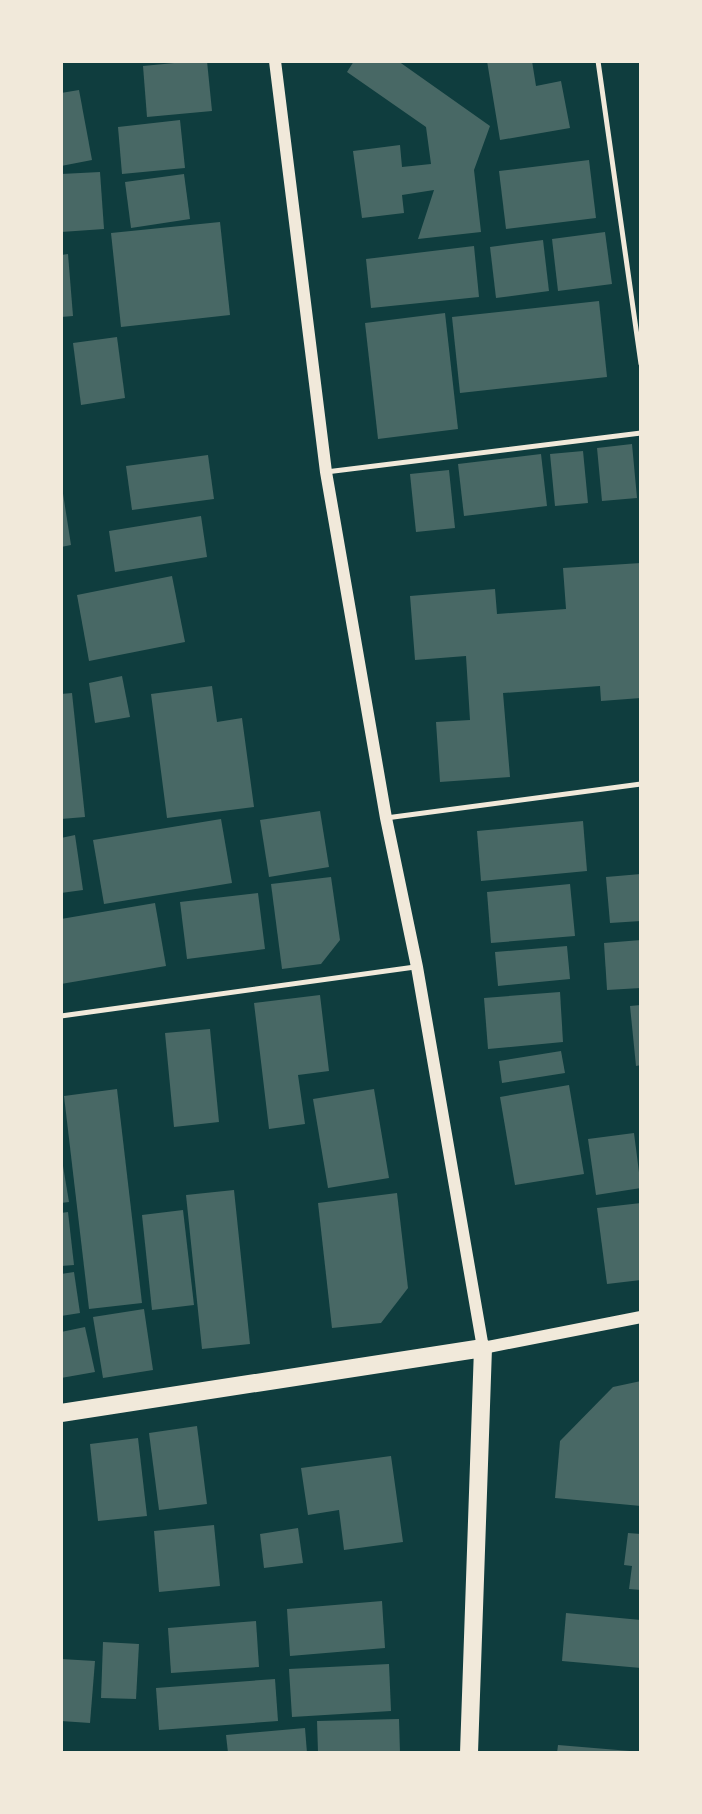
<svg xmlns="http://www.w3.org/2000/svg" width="702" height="1814" font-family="'Times New Roman',serif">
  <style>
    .building { fill: #486865 }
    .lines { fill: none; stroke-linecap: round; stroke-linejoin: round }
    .service { stroke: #f1e9da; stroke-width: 5 }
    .tertiary { stroke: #f1e9da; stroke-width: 12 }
    .primary { stroke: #f1e9da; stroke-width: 18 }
  </style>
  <rect width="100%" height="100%" fill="#0f3d3e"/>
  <!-- building -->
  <g class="building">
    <polygon points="195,61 207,61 212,111 147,117 143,66"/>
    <polygon points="354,61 398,61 490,126 474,170 481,232 418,239 434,190 402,195 404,213 362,218 353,151 400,145 402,167 431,164 426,127 347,72"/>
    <polygon points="487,61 532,61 536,86 561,81 570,128 500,140"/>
    <polygon points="79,90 92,160 61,166 61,93"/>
    <polygon points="180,120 185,168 122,174 118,127"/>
    <polygon points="589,160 596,218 506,229 499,171"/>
    <polygon points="100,172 104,229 61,232 61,174"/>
    <polygon points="184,174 190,219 131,228 125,182"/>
    <polygon points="220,222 230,315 121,327 111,233"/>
    <polygon points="605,232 612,284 558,291 552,239"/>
    <polygon points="543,240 549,291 496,298 490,247"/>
    <polygon points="474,246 479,297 371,308 366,259"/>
    <polygon points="68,254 73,316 61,317 61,255"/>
    <polygon points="599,301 607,377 460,393 452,317"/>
    <polygon points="445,313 458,429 378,439 365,323"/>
    <polygon points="117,337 125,398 81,405 73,343"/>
    <polygon points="632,444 637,498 602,501 597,448"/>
    <polygon points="583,451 588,503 555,506 550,454"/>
    <polygon points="541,454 547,506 464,516 458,464"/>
    <polygon points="208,455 214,499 132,510 126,466"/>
    <polygon points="449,470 455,528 416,532 410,474"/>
    <polygon points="61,481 71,545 61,547"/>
    <polygon points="201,516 207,557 115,572 109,531"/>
    <polygon points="641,563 641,698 601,701 600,686 503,693 510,777 440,782 436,722 470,720 466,656 415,660 410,596 495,589 497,614 566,609 563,568"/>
    <polygon points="172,576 185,642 89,661 77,595"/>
    <polygon points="122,676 130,717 95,723 89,683"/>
    <polygon points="212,686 217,722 242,718 254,807 167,818 151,694"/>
    <polygon points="72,693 85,817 61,819 61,694"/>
    <polygon points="320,811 329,867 269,877 260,820"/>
    <polygon points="221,819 232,883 104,904 93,840"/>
    <polygon points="583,821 587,871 481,881 477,831"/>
    <polygon points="75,835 83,890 61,893 61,838"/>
    <polygon points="641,874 641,921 610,923 606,877"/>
    <polygon points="331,877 340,940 321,964 282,969 271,884"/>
    <polygon points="570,884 575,936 491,943 487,892"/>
    <polygon points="258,893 265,949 187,959 180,902"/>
    <polygon points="155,903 166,966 61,984 61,919"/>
    <polygon points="641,940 641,988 607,990 604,943"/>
    <polygon points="567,946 570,979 498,986 495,952"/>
    <polygon points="560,992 563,1042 488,1049 484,998"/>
    <polygon points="320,995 329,1071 298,1075 305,1124 269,1129 254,1003"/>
    <polygon points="641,1005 641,1065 636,1066 630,1006"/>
    <polygon points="210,1029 219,1122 174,1127 165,1033"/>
    <polygon points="561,1051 565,1073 502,1083 499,1061"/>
    <polygon points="569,1085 584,1174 515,1185 500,1097"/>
    <polygon points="117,1089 142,1303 89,1309 64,1096"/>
    <polygon points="374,1089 389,1178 328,1188 313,1099"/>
    <polygon points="634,1133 641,1188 596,1195 588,1139"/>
    <polygon points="61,1154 69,1202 61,1203"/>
    <polygon points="234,1190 250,1344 202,1349 186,1195"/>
    <polygon points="397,1193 408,1288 381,1323 332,1328 318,1203"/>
    <polygon points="641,1203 641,1280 607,1284 597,1208"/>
    <polygon points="183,1210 194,1305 152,1310 142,1215"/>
    <polygon points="68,1212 74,1265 61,1266 61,1213"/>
    <polygon points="74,1272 80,1313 61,1316 61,1274"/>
    <polygon points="144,1309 153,1370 103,1378 93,1317"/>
    <polygon points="85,1327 95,1372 61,1378 61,1332"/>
    <polygon points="641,1381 641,1506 555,1498 560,1441 613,1387"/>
    <polygon points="197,1426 207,1504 159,1510 149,1433"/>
    <polygon points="138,1438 147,1516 98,1521 90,1444"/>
    <polygon points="391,1456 403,1542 344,1550 339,1510 308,1515 301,1468"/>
    <polygon points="214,1525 220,1586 159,1592 154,1531"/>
    <polygon points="298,1528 303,1563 264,1568 260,1534"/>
    <polygon points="628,1533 641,1534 641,1590 629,1589 632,1566 624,1565"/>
    <polygon points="382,1601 385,1648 290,1656 287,1609"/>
    <polygon points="566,1613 641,1620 641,1668 562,1661"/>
    <polygon points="256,1621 259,1667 171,1673 168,1628"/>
    <polygon points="103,1642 139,1644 136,1699 101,1698"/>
    <polygon points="61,1659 95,1661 90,1723 61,1721"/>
    <polygon points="389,1664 391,1711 292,1717 289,1669"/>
    <polygon points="275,1679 278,1721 159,1730 156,1688"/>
    <polygon points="399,1719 400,1753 318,1753 317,1721"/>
    <polygon points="305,1728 307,1753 228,1753 226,1735"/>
    <polygon points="558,1745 630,1751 630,1753 557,1753"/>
  </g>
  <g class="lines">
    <!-- service -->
    <g class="service">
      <polyline points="598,61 641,364"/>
      <polyline points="326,472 641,433"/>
      <polyline points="386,818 641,784"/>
      <polyline points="61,1016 415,967"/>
    </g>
    <!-- tertiary -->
    <polyline class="tertiary" points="275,61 326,472 386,818 417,967 483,1348 641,1317"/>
    <!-- primary -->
    <polyline class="primary" points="61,1413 483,1348 469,1753"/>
  </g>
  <!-- border -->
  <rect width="702" height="1814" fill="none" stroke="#f1e9da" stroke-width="126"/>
</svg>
